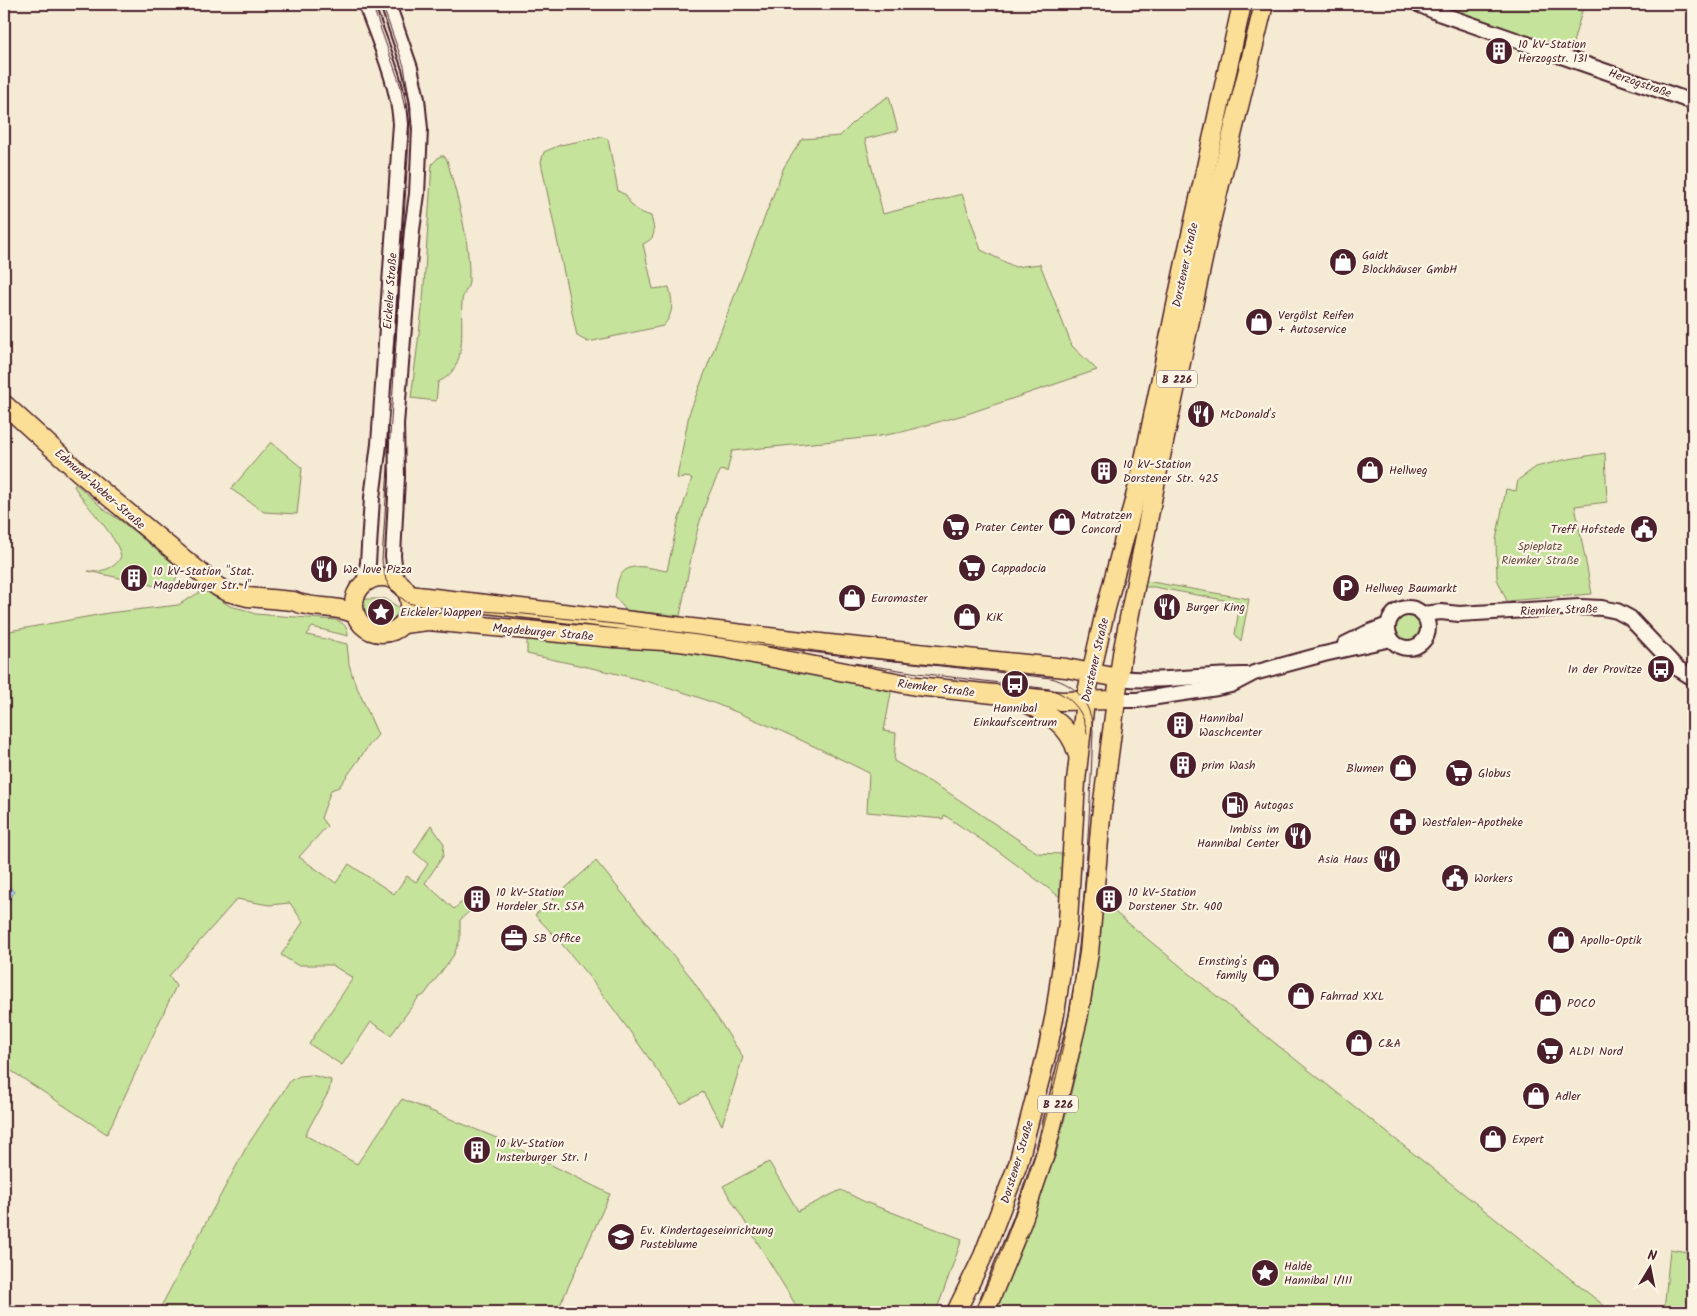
<svg xmlns="http://www.w3.org/2000/svg" width="1697" height="1316" font-family="Kalam,sans-serif">
  <style>
    .green { fill: #c5e39b; stroke: #888163 }
    .water { fill: #a1d1fd; stroke: #7e8aa9 }
    .lines { fill: none; stroke-linecap: round; stroke-linejoin: round }
    .minor-casing { stroke: #4a1f2b; stroke-width: 18 }
    .major-casing { stroke: #4a1f2b; stroke-width: 21 }
    .minor { stroke: #fcf5e5; stroke-width: 14 }
    .major { stroke: #fbdf96; stroke-width: 18 }
    .tram { stroke: #4a1f2b; stroke-width: 1 }
    .labels { text-anchor: middle; stroke-width: 4.5; stroke-linejoin: round; paint-order: stroke }
    .shield { fill: #fcf5e5; stroke: #7f5f63; stroke-width: 1 }
    .shield-label { font-size: 11px; font-weight: bold; fill: #4a1f2b }
    .poi-label { font-size: 12px; fill: #4a1f2b; stroke: #fcf5e5; text-anchor: start }
    .street-label { font-size: 12px; fill: #4a1f2b; stroke: #fcf5e5 }
    .park-label { font-size: 12px; fill: #695047; stroke: #fcf5e5 }
  </style>
  <rect width="100%" height="100%" fill="#f5ead4"/>
  <filter id="ink" filterUnits="userSpaceOnUse"><feTurbulence type="fractalNoise" baseFrequency=".02" numOctaves="2"/><feDisplacementMap in="SourceGraphic" scale="10" xChannelSelector="R" yChannelSelector="G"/><feConvolveMatrix kernelMatrix="1 2 1 2 8 2 1 2 1" color-interpolation-filters="sRGB"/></filter>
  <g filter="url(#ink)">
    <!-- green -->
    <g class="green">
      <polygon points="1441,4 1584,4 1570,53 1470,17"/>
      <path d="M889 96 898 131 865 139 883 214 962 194 981 250 1015 267 1040 264 1072 346 1097 370 967 414 902 432 874 437 732 451 727 472 721 470C696 513 690 567 680 616L626 610 615 597C617 591 616 585 619 578 628 559 652 569 667 571L677 525 692 478 684 477 683 479 677 478 689 414 784 167 802 139 840 136 863 113Z"/>
      <path d="M602 137 608 139 618 191 626 195C631 208 639 212 651 216 654 230 658 237 643 244L653 289 669 287C673 302 674 314 663 326L588 342 577 336 541 162 544 152 560 145Z"/>
      <path d="M440 156H444L447 160C458 200 470 239 469 281 469 288 462 294 462 302 460 329 469 369 438 382L436 401 411 398 423 301 432 164Z"/>
      <polygon points="271,442 302,468 297,514 264,512 231,489"/>
      <polygon points="1605,453 1607,502 1575,506 1592,594 1507,601 1497,579 1496,540 1506,489 1516,491 1518,480 1536,467 1563,460"/>
      <path d="M76 484 106 511 121 521 174 564 178 573C177 582 169 587 160 587L88 571C101 572 116 569 121 556 116 534 86 507 74 486Z"/>
      <polygon points="1146,581 1249,599 1241,641 1235,634 1240,603 1154,587 1145,587"/>
      <path d="M202 591 207 592 230 606 246 610 255 614 336 620C344 623 348 627 348 636L312 627 307 635 347 644 349 664 353 678 378 735 370 744 339 787 331 790 321 818 327 826 299 857 336 883 349 864 394 894 407 876 416 882 428 864 414 852 431 825 444 844 443 856 425 883 454 909 478 888 480 890 470 899 476 905 460 920V940L453 956 424 995 418 998 391 1035 371 1022 342 1065 309 1044 353 978 332 965H297L281 955 303 922 290 903 269 905 237 899 169 976 176 986 107 1134 4 1066V910L14 892 4 881V632L108 613 178 605Z"/>
      <path d="M360 599H386L404 611C390 634 360 627 360 599Z"/>
      <circle cx="1408" cy="628" r="13"/>
      <path d="M527 637 694 649 888 688 891 693 884 731 896 733 894 761 949 793 1038 853 1062 854 1060 897 998 851 944 815 943 819 867 812 869 773C811 744 753 717 692 695 639 677 582 666 527 654Z"/>
      <path d="M596 861 690 976 743 1057 722 1125 703 1092 681 1104C635 1039 591 972 535 915Z"/>
      <polygon points="1103,905 1111,909 1246,1020 1612,1312 995,1312 1033,1219 1056,1154 1076,1072 1093,990"/>
      <polygon points="311,1075 331,1080 329,1091 305,1135 357,1164 402,1099 499,1139 610,1194 557,1312 158,1312 247,1146 291,1080 300,1076"/>
      <polygon points="769,1162 798,1211 841,1190 865,1202 962,1239 936,1312 800,1312 723,1186"/>
      <polygon points="1670,1249 1693,1253 1693,1312 1664,1312"/>
    </g>
    <!-- water -->
    <polygon class="water" points="4,881 14,892 4,910"/>
    <g class="lines">
      <!-- minor casing -->
      <g class="minor-casing">
        <g id="minor">
          <polyline points="388,4 410,68 417,99 420,129 417,194 412,230 396,424 397,477 393,556 396,580"/>
          <polyline points="1418,4 1441,14 1693,102"/>
          <path d="M364 583 368 563 372 498 379 444 401 124C398 82 380 44 366 4"/>
          <circle cx="1408" cy="628" r="20"/>
          <polyline points="1422,614 1441,612 1459,614 1580,607 1602,608 1617,611 1630,618 1677,668 1693,678"/>
          <polyline points="1345,644 1367,633 1388,625"/>
          <path d="M1119 678C1162 683 1205 674 1248 675"/>
          <polyline points="1115,700 1137,700 1217,688 1231,685 1254,673 1324,654 1391,639"/>
        </g>
      </g>
      <!-- major casing -->
      <g class="major-casing">
        <g id="major">
          <path d="M4 404 80 473 218 587 228 592 248 597 293 601C312 610 335 604 355 614"/>
          <circle cx="382" cy="605" r="28"/>
          <polyline points="409,595 829,644 1066,668 1119,678"/>
          <polyline points="403,624 428,621 614,638 680,642 723,648 916,686 1061,701 1115,700"/>
          <path d="M1022 701C1047 713 1070 725 1077 753"/>
          <polyline points="956,1312 983,1256 1018,1164 1047,1052 1055,1014 1068,922 1076,781 1085,701 1104,616 1141,474 1185,262 1242,4"/>
          <polyline points="985,1312 1022,1222 1045,1154 1078,1019 1089,953 1101,817 1122,654 1157,475 1212,217 1264,4"/>
        </g>
      </g>
      <!-- minor -->
      <use href="#minor" class="minor"/>
      <!-- major -->
      <use href="#major" class="major"/>
      <!-- tram -->
      <g class="tram">
        <polyline points="372,4 400,84 405,109"/>
        <path d="M382 4 404 66 411 108 382 561 386 580 392 591 408 603 426 607 524 614 624 625 867 658 1051 678C1077 685 1091 703 1093 731 1090 802 1087 875 1079 946 1065 1072 1028 1197 975 1312"/>
        <path d="M854 663 918 673 1050 689C1071 696 1085 712 1087 734"/>
      </g>
    </g>
  </g>
  <!-- icons -->
  <defs>
    <g id="building-disc" transform="scale(1.4375)"><circle r="9.5" fill="#4a1f2b" stroke="#fcf5e5"/><path d="M-4-6H4V6H1V3H-1V6H-4ZM-2.5-4.3h1.7v1.8h-1.7ZM.8-4.3h1.7v1.8H.8ZM-2.5-1h1.7V.8h-1.7ZM.8-1h1.7V.8H.8Z" fill="#fff"/></g>
    <g id="shop-disc" transform="scale(1.4375)"><circle r="9.5" fill="#4a1f2b" stroke="#fcf5e5"/><path d="M-5-2.5h2.3a2.7 3.5 0 0 1 5.4 0H5L5.5 6h-11ZM-1.5-2.5h3a1.5 2.3 0 0 0-3 0Z" fill="#fff"/></g>
    <g id="restaurant-disc" transform="scale(1.4375)"><circle r="9.5" fill="#4a1f2b" stroke="#fcf5e5"/><path d="M-5-6h1v4h1v-4h1v4h1v-4h1v5L-1.5 .5V6h-2V.5L-5-1ZM5-6V6H3V1.5H1.5Q1.5-4 5-6Z" fill="#fff"/></g>
    <g id="supermarket-disc" transform="scale(1.4375)"><circle r="9.5" fill="#4a1f2b" stroke="#fcf5e5"/><path d="M-6-5.5h2.5l.6 2H6L4.5 2H-2.5L-4.4-4H-6ZM-1.5 3.2a1.3 1.3 0 1 0 .1 0ZM3 3.2a1.3 1.3 0 1 0 .1 0Z" fill="#fff"/></g>
    <g id="civic-disc" transform="scale(1.4375)"><circle r="9.5" fill="#4a1f2b" stroke="#fcf5e5"/><path d="M-.6-6.5H3V-4.5H.6V-3L4-1V1h2V6H-6V1h2V-1L-.6-3ZM-1.2 2.5V6h2.4V2.5Z" fill="#fff"/></g>
    <g id="parking-disc" transform="scale(1.4375)"><circle r="9.5" fill="#4a1f2b" stroke="#fcf5e5"/><path d="M-3.5-5.5H1a3.5 3.5 0 0 1 0 7H-1V5.5H-3.5ZM-1-3.4V-.6H.8a1.4 1.4 0 0 0 0-2.8Z" fill="#fff"/></g>
    <g id="sight-disc" transform="scale(1.4375)"><circle r="9.5" fill="#4a1f2b" stroke="#fcf5e5"/><path d="M0-6L1.8-2.2L6-1.7L2.9 1.2L3.7 5.4L0 3.3L-3.7 5.4L-2.9 1.2L-6-1.7L-1.8-2.2Z" fill="#fff"/></g>
    <g id="bus-disc" transform="scale(1.4375)"><circle r="9.5" fill="#4a1f2b" stroke="#fcf5e5"/><path d="M-5-6H5V4H4V6H2V4H-2V6H-4V4H-5ZM-3.5-4V0h7V-4ZM-3.5 1.2v1.5H-2V1.2ZM2 1.2v1.5H3.5V1.2Z" fill="#fff"/></g>
    <g id="fuel-disc" transform="scale(1.4375)"><circle r="9.5" fill="#4a1f2b" stroke="#fcf5e5"/><path d="M-5.5-6h7V0h2V4h1.3V-2.5L3-4.5l.8-.8L6-3V5H2.5V1h-1V6h-7ZM-4.2-4.7v3.2H.2V-4.7Z" fill="#fff"/></g>
    <g id="pharmacy-disc" transform="scale(1.4375)"><circle r="9.5" fill="#4a1f2b" stroke="#fcf5e5"/><path d="M-2-6h4v4h4v4h-4v4h-4v-4h-4v-4h4Z" fill="#fff"/></g>
    <g id="office-disc" transform="scale(1.4375)"><circle r="9.5" fill="#4a1f2b" stroke="#fcf5e5"/><path d="M-6-3h4V-5.5h4V-3h4V5H-6ZM-1-4.5V-3h2v-1.5ZM-6 0V1H6V0Z" fill="#fff"/></g>
    <g id="school-disc" transform="scale(1.4375)"><circle r="9.5" fill="#4a1f2b" stroke="#fcf5e5"/><path d="M0-5L7-2L0 1L-7-2ZM-4 1L0 2.5L4 1V4Q0 6-4 4Z" fill="#fff"/></g>
  </defs>
  <g fill-rule="evenodd">
    <use href="#building-disc" x="1499" y="51"/>
    <use href="#shop-disc" x="1343" y="262"/>
    <use href="#shop-disc" x="1259" y="322"/>
    <use href="#restaurant-disc" x="1201" y="414"/>
    <use href="#shop-disc" x="1370" y="470"/>
    <use href="#building-disc" x="1104" y="471"/>
    <use href="#shop-disc" x="1062" y="522"/>
    <use href="#supermarket-disc" x="956" y="527"/>
    <use href="#civic-disc" x="1644" y="529"/>
    <use href="#supermarket-disc" x="972" y="568"/>
    <use href="#restaurant-disc" x="324" y="569"/>
    <use href="#building-disc" x="134" y="578"/>
    <use href="#parking-disc" x="1346" y="588"/>
    <use href="#shop-disc" x="852" y="598"/>
    <use href="#restaurant-disc" x="1167" y="607"/>
    <use href="#sight-disc" x="381" y="612"/>
    <use href="#shop-disc" x="967" y="617"/>
    <use href="#bus-disc" x="1661" y="669"/>
    <use href="#bus-disc" x="1015" y="684"/>
    <use href="#building-disc" x="1180" y="725"/>
    <use href="#building-disc" x="1183" y="765"/>
    <use href="#shop-disc" x="1403" y="768"/>
    <use href="#supermarket-disc" x="1459" y="773"/>
    <use href="#fuel-disc" x="1235" y="805"/>
    <use href="#pharmacy-disc" x="1403" y="822"/>
    <use href="#restaurant-disc" x="1298" y="836"/>
    <use href="#restaurant-disc" x="1387" y="859"/>
    <use href="#civic-disc" x="1455" y="878"/>
    <use href="#building-disc" x="477" y="899"/>
    <use href="#building-disc" x="1109" y="899"/>
    <use href="#office-disc" x="514" y="938"/>
    <use href="#shop-disc" x="1561" y="940"/>
    <use href="#shop-disc" x="1266" y="968"/>
    <use href="#shop-disc" x="1301" y="996"/>
    <use href="#shop-disc" x="1548" y="1003"/>
    <use href="#shop-disc" x="1359" y="1043"/>
    <use href="#supermarket-disc" x="1550" y="1051"/>
    <use href="#shop-disc" x="1536" y="1096"/>
    <use href="#shop-disc" x="1493" y="1139"/>
    <use href="#building-disc" x="477" y="1150"/>
    <use href="#school-disc" x="621" y="1237"/>
    <use href="#sight-disc" x="1265" y="1273"/>
  </g>
  <g class="labels">
    <!-- shield labels -->
    <g class="shield">
      <rect x="1157" y="370.5" width="40" height="17" rx="4"/>
      <rect x="1038" y="1095.5" width="40" height="17" rx="4"/>
    </g>
    <g class="shield-label">
      <text x="1177" y="383">B 226</text>
      <text x="1058" y="1108">B 226</text>
    </g>
    <!-- poi labels -->
    <g class="poi-label">
      <text x="1518" y="48">10 kV-Station<tspan x="1518" dy="14">Herzogstr. 131</tspan></text>
      <text x="1362" y="259">Gaidt<tspan x="1362" dy="14">Blockhäuser GmbH</tspan></text>
      <text x="1278" y="319">Vergölst Reifen<tspan x="1278" dy="14">+ Autoservice</tspan></text>
      <text x="1220" y="418">McDonald's</text>
      <text x="1123" y="468">10 kV-Station<tspan x="1123" dy="14">Dorstener Str. 425</tspan></text>
      <text x="1389" y="474">Hellweg</text>
      <text x="1081" y="519">Matratzen<tspan x="1081" dy="14">Concord</tspan></text>
      <text x="975" y="531">Prater Center</text>
      <text x="1625" y="533" text-anchor="end">Treff Hofstede</text>
      <text x="991" y="572">Cappadocia</text>
      <text x="343" y="573">We love Pizza</text>
      <text x="153" y="575">10 kV-Station "Stat.<tspan x="153" dy="14">Magdeburger Str. 1"</tspan></text>
      <text x="1365" y="592">Hellweg Baumarkt</text>
      <text x="871" y="602">Euromaster</text>
      <text x="1186" y="611">Burger King</text>
      <text x="400" y="616">Eickeler Wappen</text>
      <text x="986" y="621">KiK</text>
      <text x="1642" y="673" text-anchor="end">In der Provitze</text>
      <text x="1015" y="712" text-anchor="middle">Hannibal<tspan x="1015" dy="14">Einkaufscentrum</tspan></text>
      <text x="1199" y="722">Hannibal<tspan x="1199" dy="14">Waschcenter</tspan></text>
      <text x="1202" y="769">prim Wash</text>
      <text x="1384" y="772" text-anchor="end">Blumen</text>
      <text x="1478" y="777">Globus</text>
      <text x="1254" y="809">Autogas</text>
      <text x="1422" y="826">Westfalen-Apotheke</text>
      <text x="1279" y="833" text-anchor="end">Imbiss im<tspan x="1279" dy="14">Hannibal Center</tspan></text>
      <text x="1368" y="863" text-anchor="end">Asia Haus</text>
      <text x="1474" y="882">Workers</text>
      <text x="496" y="896">10 kV-Station<tspan x="496" dy="14">Hordeler Str. 55A</tspan></text>
      <text x="1128" y="896">10 kV-Station<tspan x="1128" dy="14">Dorstener Str. 400</tspan></text>
      <text x="533" y="942">SB Office</text>
      <text x="1580" y="944">Apollo-Optik</text>
      <text x="1247" y="965" text-anchor="end">Ernsting's<tspan x="1247" dy="14">family</tspan></text>
      <text x="1320" y="1000">Fahrrad XXL</text>
      <text x="1567" y="1007">POCO</text>
      <text x="1378" y="1047">C&amp;A</text>
      <text x="1569" y="1055">ALDI Nord</text>
      <text x="1555" y="1100">Adler</text>
      <text x="1512" y="1143">Expert</text>
      <text x="496" y="1147">10 kV-Station<tspan x="496" dy="14">Insterburger Str. 1</tspan></text>
      <text x="640" y="1234">Ev. Kindertageseinrichtung<tspan x="640" dy="14">Pusteblume</tspan></text>
      <text x="1284" y="1270">Halde<tspan x="1284" dy="14">Hannibal I/III</tspan></text>
    </g>
    <!-- street labels -->
    <g class="street-label">
      <text transform="translate(1640 83) rotate(19)" y="4">Herzogstraße</text>
      <text transform="translate(1185 265) rotate(-78)" y="4">Dorstener Straße</text>
      <text transform="translate(390 291) rotate(-86)" y="4">Eickeler Straße</text>
      <text transform="translate(100 489) rotate(41)" y="4">Edmund-Weber-Straße</text>
      <text transform="translate(1559 610) rotate(-2)" y="4">Riemker Straße</text>
      <text transform="translate(543 632) rotate(5)" y="4">Magdeburger Straße</text>
      <text transform="translate(1095 660) rotate(-77)" y="4">Dorstener Straße</text>
      <text transform="translate(936 688) rotate(7)" y="4">Riemker Straße</text>
      <text transform="translate(1017 1162) rotate(-73)" y="4">Dorstener Straße</text>
    </g>
    <!-- park labels -->
    <g class="park-label">
      <text x="1540" y="550">Spieplatz<tspan x="1540" dy="14">Riemker Straße</tspan></text>
    </g>
  </g>
  <!-- margin -->
  <rect width="1697" height="1316" fill="none" stroke="#fcf5e5" stroke-width="20"/>
  <rect x="10" y="10" width="1677" height="1296" fill="none" stroke="#4a1f2b" stroke-width="2" filter="url(#ink)"/>
  <!-- north arrow -->
  <g transform="translate(1650 1268) rotate(10)" stroke="#fcf5e5" stroke-width="4" paint-order="stroke">
  <path d="M0-4L9 19L0 12L-9 19Z" fill="#4a1f2b"/>
  <text y="-8" font-size="14" font-weight="bold" text-anchor="middle" fill="#4a1f2b">N</text>
  </g>
</svg>
